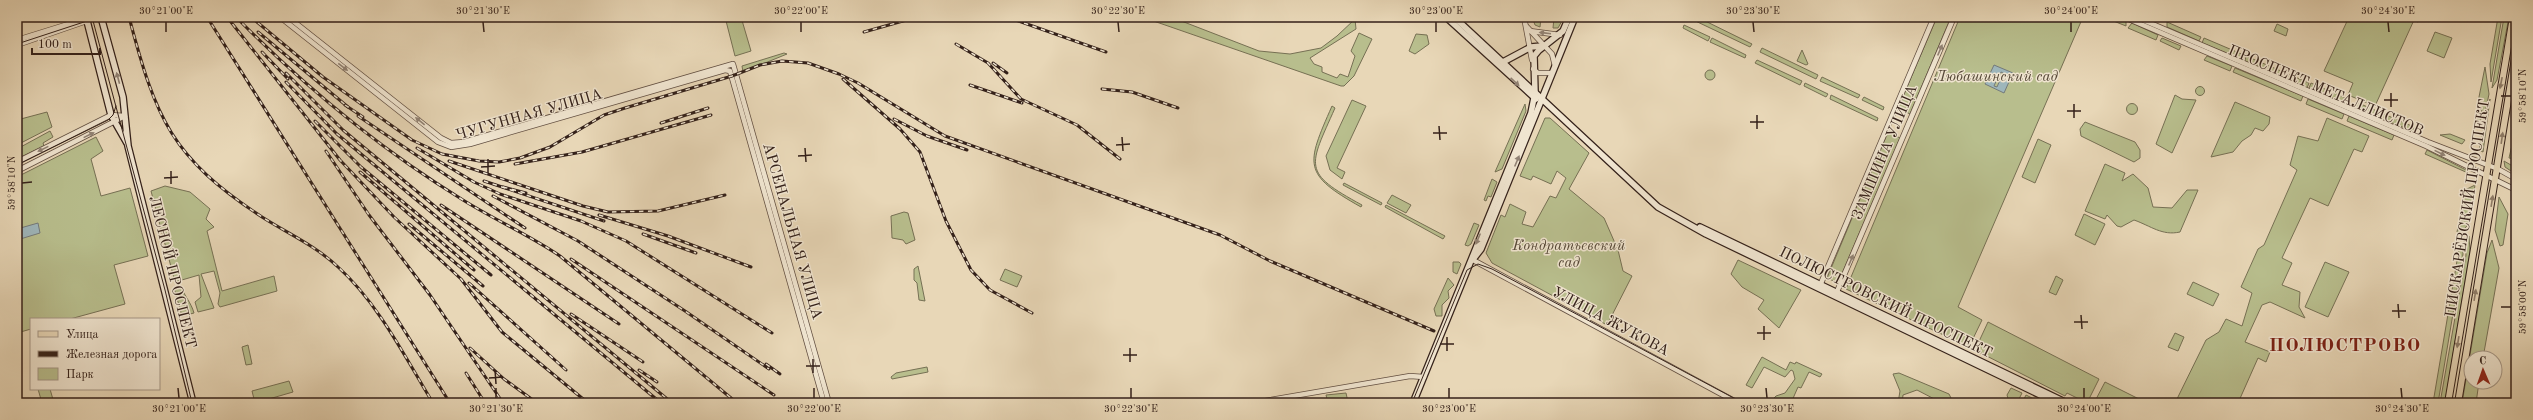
<svg xmlns="http://www.w3.org/2000/svg" width="2533" height="420" font-family="'Old Standard TT',serif">
  <style>
    .green { fill: #b8be8d; stroke: #767054 }
    .water { fill: #9eb6bb; stroke: #747a7b; fill-rule: evenodd }
    .lines { fill: none; stroke-linecap: round; stroke-linejoin: round }
    .tertiary-casing { stroke: #614e41; stroke-width: 6 }
    .secondary-casing { stroke: #34211a; stroke-width: 8 }
    .primary-casing { stroke: #34211a; stroke-width: 8 }
    .tertiary { stroke: #f0e5d0; stroke-width: 4.5 }
    .secondary { stroke: #f0e5d0; stroke-width: 5.5 }
    .primary { stroke: #e8d7b7; stroke-width: 6 }
    .tram { stroke: #34211a; stroke-width: 1 }
    .rail-casing { stroke: #34211a; stroke-width: 3 }
    .rail { stroke: #f0e5d0; stroke-width: 1.5; stroke-dasharray: 4.5; stroke-linecap: butt }
    .oneway { fill: #928375 }
    .oneway2 { fill: #8e7c68 }
    .ticks { fill: none; stroke: #34211a; stroke-width: 1.5 }
    .labels { text-anchor: middle; stroke-width: 3; stroke-linejoin: round; paint-order: stroke }
    .park-label { font-size: 15px; font-style: italic; fill: #554837; stroke: #f0e5d0 }
    .street-label { font-size: 15px; fill: #34211a; stroke: #f0e5d0 }
    .district-label { font-size: 19px; font-weight: bold; letter-spacing: 1px; fill: #7a1f14; stroke: #f0e5d0 }
    .neatline { fill: none; stroke: #34211a; stroke-width: 1.5 }
    .ticks-label { font-size: 10px; text-anchor: middle; fill: #34211a }
  </style>
  <rect width="100%" height="100%" fill="#e8d7b7"/>
  <filter id="stains"><feTurbulence type="fractalNoise" baseFrequency=".005" numOctaves="4"/><feColorMatrix values="0 0 0 0 .2 0 0 0 0 .09 0 0 0 0 .02 0 0 0 .5 -.17"/></filter>
  <radialGradient id="worn" r=".72"><stop offset=".6" stop-color="#630" stop-opacity="0"/><stop offset="1" stop-color="#630" stop-opacity=".3"/></radialGradient>
  <!-- green -->
  <g class="green">
    <polygon points="725,17 741,17 751,51 735,56"/>
    <polygon points="1142,17 1171,17 1259,51 1290,54 1321,48 1337,36 1355,19 1356,29 1310,58 1314,64 1322,67 1322,72 1337,78 1340,74 1348,77 1355,56 1351,51 1359,33 1372,39 1354,76 1344,86 1341,86"/>
    <polygon points="1532,17 1541,17 1540,27 1535,25"/>
    <polygon points="1687,17 1697,17 1752,44 1750,47"/>
    <polygon points="1937,17 1951,17 1910,114 1898,108"/>
    <polygon points="1960,17 2083,17 1958,307 1982,320 1969,347 1846,289"/>
    <polygon points="2112,17 2126,21 2126,26 2111,20"/>
    <polygon points="2349,17 2420,17 2418,22 2414,20 2375,106 2348,95 2353,83 2324,71"/>
    <polygon points="2498,17 2502,17 2491,82 2490,64"/>
    <polygon points="2504,17 2509,17 2497,80 2492,88"/>
    <polygon points="1554,18 1563,19 1558,28 1553,28"/>
    <polygon points="2167,22 2201,37 2199,41 2167,27"/>
    <polygon points="2132,23 2158,35 2156,40 2128,28"/>
    <polygon points="2277,24 2288,29 2286,36 2274,31"/>
    <polygon points="1684,25 1710,37 1708,41 1683,28"/>
    <polygon points="2435,32 2452,38 2444,58 2427,51"/>
    <polygon points="1416,34 1427,35 1429,44 1415,54 1409,51"/>
    <polygon points="1712,38 1746,55 1745,58 1710,42"/>
    <polygon points="2162,38 2181,46 2179,50 2160,41"/>
    <polygon points="2204,38 2244,55 2241,59 2202,43"/>
    <polygon points="1762,48 1818,75 1816,79 1760,52"/>
    <polygon points="1802,50 1808,64 1806,65 1797,61"/>
    <polygon points="784,53 787,54 743,72 742,66"/>
    <polygon points="2207,56 2232,66 2230,71 2204,60"/>
    <polygon points="2246,56 2309,83 2307,88 2245,61"/>
    <polygon points="1757,60 1802,81 1800,85 1755,63"/>
    <polygon points="2485,67 2489,94 2484,118 2478,102"/>
    <polygon points="2235,68 2303,96 2301,101 2233,72"/>
    <circle cx="1710" cy="75" r="5"/>
    <polygon points="1822,77 1860,95 1858,98 1820,81"/>
    <polygon points="1805,83 1828,94 1826,97 1804,86"/>
    <polygon points="2311,83 2350,100 2348,105 2309,88"/>
    <circle cx="2200" cy="91" r="4.5"/>
    <polygon points="1831,95 1878,118 1877,121 1830,99"/>
    <polygon points="2175,95 2182,99 2196,100 2172,153 2156,144"/>
    <polygon points="1864,97 1884,107 1883,110 1862,100"/>
    <polygon points="2308,99 2344,114 2342,119 2306,104"/>
    <polygon points="2490,99 2483,152 2479,150"/>
    <polygon points="1352,100 1366,106 1337,168 1345,172 1342,179 1330,170 1326,156"/>
    <polygon points="2235,102 2270,117 2269,124 2263,131 2255,128 2251,135 2242,141 2233,152 2211,157"/>
    <polygon points="2356,102 2414,127 2413,131 2353,108"/>
    <circle cx="2132" cy="109" r="5.5"/>
    <polygon points="1525,104 1526,111 1502,169 1495,172"/>
    <path d="M1332 106 1335 108C1309 167 1301 172 1362 205L1361 207C1302 174 1306 165 1332 106Z"/>
    <polygon points="2477,109 2481,120 2479,128 2474,126"/>
    <polygon points="47,112 52,127 17,145 17,120"/>
    <polygon points="2349,116 2394,135 2392,140 2347,121"/>
    <polygon points="1545,118 1550,118 1589,153 1569,189 1604,218 1618,250 1623,271 1632,276 1607,325 1492,263 1486,253 1501,215 1505,217 1510,204 1526,212 1522,224 1533,227 1550,196 1556,198 1566,178 1557,171 1551,184 1533,176 1531,180 1520,176"/>
    <polygon points="2327,118 2369,136 2362,152 2354,149 2328,206 2310,198 2282,258 2292,263 2282,285 2300,292 2299,307 2305,318 2270,302 2262,305 2245,342 2270,352 2266,362 2258,358 2238,403 2175,403 2206,340 2219,332 2226,319 2242,326 2252,293 2241,287 2258,249 2264,245 2297,170 2290,165 2298,136 2318,141"/>
    <polygon points="2085,122 2135,142 2140,150 2140,158 2134,162 2081,136 2080,129"/>
    <polygon points="50,131 53,137 43,143 44,146 17,159 17,149"/>
    <polygon points="1888,132 1900,138 1838,283 1827,278"/>
    <polygon points="2450,134 2465,140 2462,144 2440,135"/>
    <polygon points="96,137 103,151 91,159 101,196 130,188 148,256 114,265 125,304 70,319 31,319 31,329 17,333 17,177"/>
    <polygon points="2038,139 2051,145 2035,183 2022,177"/>
    <polygon points="2512,145 2516,146 2516,159 2509,158"/>
    <polygon points="2427,150 2468,171 2468,173 2425,154"/>
    <polygon points="2504,161 2516,168 2514,173 2505,167"/>
    <path d="M2105 164 2125 173 2122 181 2133 174 2148 188 2153 207 2172 208 2187 190H2198L2180 232C2162 236 2151 226 2134 220L2121 227 2117 226 2107 215 2105 219 2085 211Z"/>
    <polygon points="1492,179 1497,182 1491,197 1488,196 1486,201 1484,200"/>
    <polygon points="1344,183 1382,203 1381,205 1343,185"/>
    <polygon points="2475,185 2469,223 2460,235 2457,232 2465,190"/>
    <polygon points="165,186 190,192 210,209 206,219 214,227 207,231 222,291 274,276 277,291 220,307 218,304 220,293 214,271 201,274 214,308 198,312 195,302 201,297 199,275 175,282 151,191"/>
    <polygon points="1392,195 1411,205 1406,213 1387,203"/>
    <polygon points="2499,197 2508,214 2503,245 2500,246 2495,230"/>
    <polygon points="1386,205 1445,236 1443,239 1385,207"/>
    <polygon points="904,212 908,213 915,240 906,244 903,240 892,238 891,216"/>
    <polygon points="2084,214 2105,224 2095,245 2075,235"/>
    <polygon points="1474,223 1479,225 1471,244 1468,246 1465,245"/>
    <polygon points="2469,236 2470,251 2445,403 2440,403 2466,255 2464,241"/>
    <polygon points="2492,240 2499,268 2483,358 2471,358 2471,382 2479,382 2476,403 2462,403 2487,253"/>
    <polygon points="2463,243 2463,254 2438,403 2433,403 2459,249"/>
    <polygon points="1738,260 1801,290 1779,328 1758,309 1764,300 1742,287 1731,274"/>
    <polygon points="1453,262 1459,262 1461,264 1457,274 1453,272"/>
    <polygon points="2325,262 2349,272 2328,317 2305,307"/>
    <polygon points="918,266 925,301 919,300 917,283 914,280 914,269"/>
    <polygon points="1005,269 1022,276 1017,287 1000,280"/>
    <polygon points="2056,276 2063,280 2056,295 2049,292"/>
    <polygon points="1448,278 1454,285 1448,291 1449,298 1442,305 1442,316 1436,316 1434,309"/>
    <polygon points="2193,282 2219,294 2213,306 2187,294"/>
    <path d="M181 286C184 296 191 302 194 313L182 316 174 288Z"/>
    <polygon points="1988,322 2099,379 2087,403 2067,393 2065,396 1975,350"/>
    <polygon points="2175,333 2184,337 2178,351 2168,347"/>
    <polygon points="248,345 252,364 246,365 242,347"/>
    <polygon points="1762,357 1786,370 1790,362 1795,364 1796,362 1822,374 1820,377 1809,372 1801,388 1798,387 1791,403 1769,403 1776,396 1785,393 1795,379 1793,371 1791,370 1785,377 1764,367 1752,388 1746,385"/>
    <polygon points="927,367 928,372 892,379 891,377 896,373"/>
    <polygon points="1899,373 1949,394 1951,398 1950,403 1942,403 1917,390 1903,395 1902,403 1898,403 1900,391 1893,374"/>
    <polygon points="289,381 293,392 255,403 252,391"/>
    <polygon points="2105,382 2147,403 2094,403"/>
    <polygon points="2011,388 2022,393 2017,403 2009,402 2007,395"/>
    <polygon points="38,389 50,389 54,403 42,403"/>
    <polygon points="1346,393 1348,402 1328,403 1326,395"/>
    <polygon points="2026,395 2042,403 2022,403"/>
  </g>
  <!-- water -->
  <g class="water">
    <path d="M1994 65 2013 73 2004 93 1985 84ZM2001 72 2003 73 2001 78 2004 79 2003 82 2000 80 1997 87 1994 86 1997 79 1993 78 1995 75 1999 77Z"/>
    <polygon points="38,223 40,233 17,240 17,229"/>
  </g>
  <g class="lines">
    <!-- tertiary casing -->
    <g class="tertiary-casing">
      <g id="tertiary">
        <polyline points="280,17 438,142 451,147 470,144 725,70 730,71 824,403"/>
        <polyline points="288,17 441,138 451,143 464,142 733,64 829,403"/>
        <polyline points="1524,17 1532,60"/>
        <polyline points="2124,17 2426,146 2516,190"/>
        <polyline points="2136,17 2428,142 2498,169 2516,179"/>
        <polyline points="1527,27 1552,54 1555,66"/>
        <polyline points="1530,31 1560,35"/>
        <polyline points="17,40 91,17"/>
        <polyline points="17,45 98,17"/>
        <polyline points="1533,69 1538,73 1552,73"/>
        <polyline points="17,162 111,115 125,116"/>
        <polyline points="17,171 125,116"/>
        <polyline points="1473,260 1738,403"/>
        <polyline points="1819,288 1934,17"/>
        <polyline points="1836,294 1954,17"/>
        <polyline points="1253,403 1410,376 1424,377"/>
      </g>
    </g>
    <!-- secondary casing -->
    <g class="secondary-casing">
      <g id="secondary">
        <polyline points="86,17 111,115 127,143"/>
        <polyline points="101,17 123,97 128,146 193,403"/>
        <polyline points="1446,17 1536,99"/>
        <polyline points="1454,17 1658,207 1706,234 2057,403"/>
        <polyline points="1503,62 1531,47 1542,46"/>
        <polyline points="1700,227 2067,403"/>
        <polyline points="1474,258 1481,249 1575,17"/>
        <polyline points="1413,403 1531,113 1535,93 1534,56 1539,50 1563,31 1569,17"/>
      </g>
    </g>
    <!-- primary casing -->
    <g class="primary-casing">
      <g id="primary">
        <polyline points="2448,403 2513,17"/>
        <polyline points="2458,403 2516,52"/>
      </g>
    </g>
    <!-- tertiary -->
    <use href="#tertiary" class="tertiary"/>
    <!-- secondary -->
    <use href="#secondary" class="secondary"/>
    <!-- primary -->
    <use href="#primary" class="primary"/>
    <!-- tram -->
    <g class="tram">
      <polyline points="92,17 165,290 192,403"/>
      <polyline points="17,44 90,20 93,17"/>
      <polyline points="17,165 108,120 113,115 116,106"/>
      <polyline points="1412,403 1467,270 1478,264 1492,269 1743,403"/>
    </g>
    <!-- rail casing -->
    <g class="rail-casing">
      <g id="rail">
        <path d="M129 17C156 119 171 157 262 217 287 233 316 246 338 267 378 303 405 357 433 403"/>
        <polyline points="207,17 450,403"/>
        <polyline points="227,17 340,160 394,217 461,279 502,332 588,403"/>
        <path d="M236 17C304 86 380 149 463 200 495 220 529 235 560 256L737 403"/>
        <polyline points="251,17 323,77 412,140 442,154 479,161 499,162 520,158 550,147 604,115 625,108 732,76 760,65 782,61 808,63 839,74 858,83 945,136 1220,235 1270,261 1434,331"/>
        <polyline points="1007,17 1106,52"/>
        <polyline points="258,32 348,107"/>
        <polyline points="864,32 917,17"/>
        <polyline points="956,44 988,63 1021,99 1077,125 1120,159"/>
        <polyline points="262,52 288,79"/>
        <polyline points="993,63 1007,73"/>
        <polyline points="286,73 343,130 672,403"/>
        <polyline points="843,79 900,129 920,152 946,221 971,270 990,290 1032,313"/>
        <polyline points="286,82 337,134 661,403"/>
        <polyline points="970,85 1022,103"/>
        <polyline points="1102,89 1132,92 1178,108"/>
        <polyline points="345,105 363,117"/>
        <polyline points="358,116 525,228"/>
        <polyline points="894,119 927,136 967,150"/>
        <polyline points="315,121 361,167 491,275"/>
        <polyline points="661,123 708,108"/>
        <polyline points="417,148 474,182 500,194 581,221 626,241 772,333"/>
        <polyline points="326,151 369,215 430,295 503,403"/>
        <polyline points="449,161 583,206 608,212 658,211 725,195"/>
        <polyline points="515,164 582,152 711,115"/>
        <polyline points="360,172 474,270"/>
        <polyline points="484,181 604,221"/>
        <polyline points="503,187 526,193"/>
        <polyline points="493,196 578,241 685,311 769,369"/>
        <polyline points="441,205 619,324"/>
        <polyline points="599,215 668,236 751,267"/>
        <polyline points="409,224 483,286"/>
        <polyline points="643,234 696,253"/>
        <polyline points="571,259 774,395"/>
        <polyline points="469,283 566,370"/>
        <polyline points="571,314 643,362"/>
        <polyline points="470,348 504,379 537,403"/>
        <polyline points="766,364 780,374"/>
        <polyline points="639,370 657,382"/>
        <polyline points="466,373 485,403"/>
      </g>
    </g>
    <!-- rail -->
    <use href="#rail" class="rail"/>
  </g>
  <!-- one-way arrows -->
  <defs><path id="oneway-solid" d="M-6-.8H1V-3.2L6.5 0L1 3.2V.8H-6Z"/></defs>
  <g class="oneway">
    <use href="#oneway-solid" transform="translate(1545 33) rotate(-173)"/>
    <use href="#oneway-solid" transform="translate(1940 50) rotate(-67)"/>
    <use href="#oneway-solid" transform="translate(343 67) rotate(38)"/>
    <use href="#oneway-solid" transform="translate(118 78) rotate(-105)"/>
    <use href="#oneway-solid" transform="translate(1515 82) rotate(43)"/>
    <use href="#oneway-solid" transform="translate(420 121) rotate(-141)"/>
    <use href="#oneway-solid" transform="translate(89 135) rotate(-26)"/>
    <use href="#oneway-solid" transform="translate(43 149) rotate(154)"/>
    <use href="#oneway-solid" transform="translate(2440 153) rotate(26)"/>
    <use href="#oneway-solid" transform="translate(1517 161) rotate(-67)"/>
    <use href="#oneway-solid" transform="translate(1478 239) rotate(113)"/>
    <use href="#oneway-solid" transform="translate(1851 260) rotate(-67)"/>
  </g>
  <g class="oneway2">
    <use href="#oneway-solid" transform="translate(2501 83) rotate(101)"/>
    <use href="#oneway-solid" transform="translate(2502 138) rotate(-82)"/>
    <use href="#oneway-solid" transform="translate(2492 201) rotate(-81)"/>
    <use href="#oneway-solid" transform="translate(2475 295) rotate(-81)"/>
    <use href="#oneway-solid" transform="translate(2458 342) rotate(99)"/>
  </g>
  <!-- ticks -->
  <path class="ticks" d="M166 22V32M483 22 484 32M801 22V32M1118 22 1119 32M1436 22V32M1753 22 1754 32M2071 22V32M2388 22 2389 32M2391 93V107M2501 96H2511M2384 100H2398M2074 104V118M2067 111H2081M1757 115V129M1750 122H1764M1439 126 1440 140M1433 133H1447M1122 137 1123 151M1116 145 1130 144M805 148 806 162M798 156 812 155M488 159V173M481 167 495 166M171 171V184M164 178 178 177M22 183 32 182M2398 304 2399 318M2501 307H2511M2392 311H2406M2081 315 2082 329M2074 322H2088M1764 326V340M1757 333H1771M1447 337V351M1440 344H1454M1130 348V362M1123 355H1137M813 359V373M806 366H820M495 370 496 384M489 378 503 377M178 388 179 398M496 388V398M814 388V398M1131 388V398M1449 388V398M1766 388 1767 398M2084 388V398M2401 388 2402 398"/>
  <g class="labels">
    <!-- park labels -->
    <g class="park-label">
      <text x="1996" y="81">Любашинский сад</text>
      <text x="1569" y="250">Кондратьевский<tspan x="1569" dy="17">сад</tspan></text>
    </g>
    <!-- street labels -->
    <g class="street-label">
      <text transform="translate(2326 90) rotate(23)" y="5">ПРОСПЕКТ МЕТАЛЛИСТОВ</text>
      <text transform="translate(529 114) rotate(-16)" y="5">ЧУГУННАЯ УЛИЦА</text>
      <text transform="translate(1884 152) rotate(-67)" y="5">ЗАМШИНА УЛИЦА</text>
      <text transform="translate(2467 208) rotate(-81)" y="5">ПИСКАРЁВСКИЙ ПРОСПЕКТ</text>
      <text transform="translate(793 231) rotate(74)" y="5">АРСЕНАЛЬНАЯ УЛИЦА</text>
      <text transform="translate(173 272) rotate(76)" y="5">ЛЕСНОЙ ПРОСПЕКТ</text>
      <text transform="translate(1886 302) rotate(26)" y="5">ПОЛЮСТРОВСКИЙ ПРОСПЕКТ</text>
      <text transform="translate(1611 321) rotate(28)" y="5">УЛИЦА ЖУКОВА</text>
    </g>
    <!-- district labels -->
    <g class="district-label">
      <text x="2345" y="351">ПОЛЮСТРОВО</text>
    </g>
  </g>
  <!-- margin -->
  <rect width="2533" height="420" fill="none" stroke="#e8d7b7" stroke-width="44"/>
  <!-- legend -->
  <rect x="30" y="318" width="130" height="72" fill="#f0e5d0" stroke="#a59787"/>
  <rect x="38" y="331" width="20" height="6" fill="#e8d7b7" stroke="#a59787"/>
  <text x="66" y="338" font-size="12" fill="#34211a">Улица</text>
  <rect x="38" y="351" width="20" height="6" fill="#34211a" stroke="#a59787"/>
  <text x="66" y="358" font-size="12" fill="#34211a">Железная дорога</text>
  <rect x="38" y="368" width="20" height="12" fill="#b8be8d" stroke="#a59787"/>
  <text x="66" y="378" font-size="12" fill="#34211a">Парк</text>
  <!-- north arrow -->
  <g transform="translate(2483 370) rotate(358)"><circle r="19" fill="#f0e5d0" stroke="#a59787"/>
  <path d="M0-3L7 15L0 10L-7 15Z" fill="#8f2418"/>
  <text y="-6" font-size="11" font-weight="bold" text-anchor="middle" fill="#34211a">С</text>
  </g>
  <!-- scale -->
  <path d="M32 48v6h68v-6" fill="none" stroke="#34211a" stroke-width="2"/>
  <text x="38" y="48" font-size="12" fill="#34211a" stroke="#f0e5d0" stroke-width="3" paint-order="stroke">100 m</text>
  <rect x="22" y="22" width="2489" height="376" class="neatline"/>
  <g class="ticks-label">
    <text x="166" y="14">30°21'00"E</text>
    <text x="483" y="14">30°21'30"E</text>
    <text x="801" y="14">30°22'00"E</text>
    <text x="1118" y="14">30°22'30"E</text>
    <text x="1436" y="14">30°23'00"E</text>
    <text x="1753" y="14">30°23'30"E</text>
    <text x="2071" y="14">30°24'00"E</text>
    <text x="2388" y="14">30°24'30"E</text>
    <text transform="translate(2522 96) rotate(-90)" y="4">59°58'10"N</text>
    <text transform="translate(11 183) rotate(-90)" y="4">59°58'10"N</text>
    <text transform="translate(2522 307) rotate(-90)" y="4">59°58'00"N</text>
    <text x="179" y="412">30°21'00"E</text>
    <text x="496" y="412">30°21'30"E</text>
    <text x="814" y="412">30°22'00"E</text>
    <text x="1131" y="412">30°22'30"E</text>
    <text x="1449" y="412">30°23'00"E</text>
    <text x="1767" y="412">30°23'30"E</text>
    <text x="2084" y="412">30°24'00"E</text>
    <text x="2402" y="412">30°24'30"E</text>
  </g>
  <rect width="100%" height="100%" filter="url(#stains)"/>
  <rect width="100%" height="100%" fill="url(#worn)"/>
</svg>
